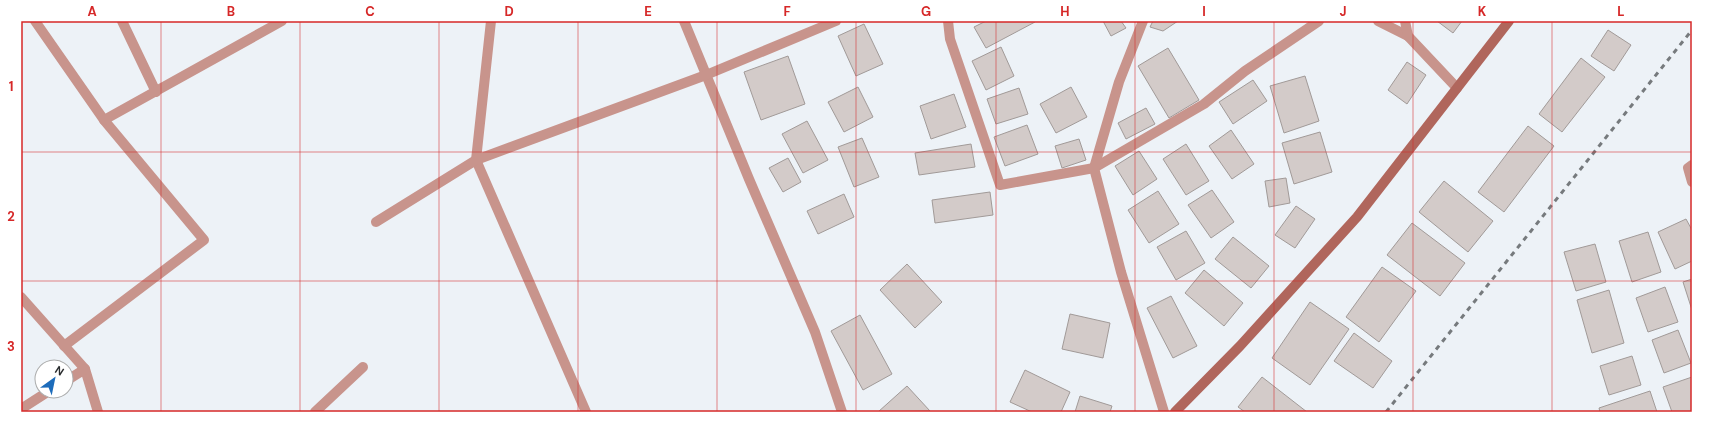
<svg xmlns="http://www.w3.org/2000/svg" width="1713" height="433" font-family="'DM Sans',sans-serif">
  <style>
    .building { fill: #d3cbc9; stroke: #a19a98 }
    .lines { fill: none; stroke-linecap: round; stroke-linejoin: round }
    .street { stroke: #c8948c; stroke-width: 10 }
    .secondary { stroke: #b0665c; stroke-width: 10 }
    .rail { stroke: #767a7d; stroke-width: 3; stroke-dasharray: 5 5; stroke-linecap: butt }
    .grid { fill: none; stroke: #d62828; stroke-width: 1; stroke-opacity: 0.55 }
    .neatline { fill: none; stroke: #d62828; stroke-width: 1.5 }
    .grid-label { font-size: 13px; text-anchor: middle; font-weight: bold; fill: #d62828 }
  </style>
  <rect width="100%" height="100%" fill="#edf2f7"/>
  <!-- building -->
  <g class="building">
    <polygon points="986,21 1034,21 1035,22 986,48 974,27"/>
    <polygon points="1103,21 1121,21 1126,28 1111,36"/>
    <polygon points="1153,21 1178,21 1163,31 1150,27"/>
    <polygon points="1437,21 1462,21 1453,33"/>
    <polygon points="864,24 883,64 856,76 838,36"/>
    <polygon points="1608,30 1631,45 1614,71 1591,56"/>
    <polygon points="1001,47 1014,76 986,90 972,61"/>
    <polygon points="1168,48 1199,100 1169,118 1138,66"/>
    <polygon points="788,56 805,104 761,120 744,72"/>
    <polygon points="1581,58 1605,77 1562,132 1539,114"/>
    <polygon points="1407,62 1426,75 1407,104 1388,90"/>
    <polygon points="1305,76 1319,121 1284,133 1270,86"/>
    <polygon points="1253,80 1267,101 1233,124 1219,102"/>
    <polygon points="858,87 873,117 844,132 828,102"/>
    <polygon points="1071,87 1087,117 1056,133 1040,104"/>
    <polygon points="1019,88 1028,114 996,124 987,99"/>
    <polygon points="954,94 966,127 931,139 920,106"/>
    <polygon points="1146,108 1155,124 1126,139 1118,123"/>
    <polygon points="807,121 828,160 803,173 782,134"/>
    <polygon points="1027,125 1038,154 1005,166 994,137"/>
    <polygon points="1528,126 1554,146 1504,212 1478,192"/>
    <polygon points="1231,130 1254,164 1232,179 1209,146"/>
    <polygon points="1320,132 1332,172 1294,184 1282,143"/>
    <polygon points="862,138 879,177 854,187 838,147"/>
    <polygon points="1079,139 1086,160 1062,168 1055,146"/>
    <polygon points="971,144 975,167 919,175 915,153"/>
    <polygon points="1186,144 1209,181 1186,195 1163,159"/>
    <polygon points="1139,151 1157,179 1133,195 1115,166"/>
    <polygon points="788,158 801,182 783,192 769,168"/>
    <polygon points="1286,178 1290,203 1269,207 1265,181"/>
    <polygon points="1444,181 1493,221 1468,252 1419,212"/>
    <polygon points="1212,190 1234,222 1211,238 1188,205"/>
    <polygon points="1158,191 1179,224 1149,243 1128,210"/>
    <polygon points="990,192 993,215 935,223 932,200"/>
    <polygon points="844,194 854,217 818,234 807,211"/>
    <polygon points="1296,206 1315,219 1295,248 1275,235"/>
    <polygon points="1686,219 1692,230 1692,261 1675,269 1658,232"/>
    <polygon points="1412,223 1465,263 1440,296 1387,255"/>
    <polygon points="1186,231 1205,263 1176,280 1157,247"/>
    <polygon points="1648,232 1661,272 1632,282 1619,241"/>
    <polygon points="1233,237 1269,266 1251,288 1215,259"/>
    <polygon points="1595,244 1606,282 1576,291 1564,252"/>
    <polygon points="907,264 942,302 915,328 880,290"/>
    <polygon points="1382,267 1416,291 1379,342 1346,317"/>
    <polygon points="1204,270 1243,303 1224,326 1185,293"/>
    <polygon points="1692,279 1692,310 1683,282"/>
    <polygon points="1665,287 1678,322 1648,332 1636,298"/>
    <polygon points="1609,290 1624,343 1592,353 1577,300"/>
    <polygon points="1171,296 1197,346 1173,358 1147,308"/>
    <polygon points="1310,302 1349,329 1310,385 1272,358"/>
    <polygon points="1070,314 1110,323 1103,358 1062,349"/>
    <polygon points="860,315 892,374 863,390 831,331"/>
    <polygon points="1678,330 1691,363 1664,373 1652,340"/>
    <polygon points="1354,333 1392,361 1373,388 1334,361"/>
    <polygon points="1632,356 1641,385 1609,395 1600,366"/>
    <polygon points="1025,370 1070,392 1061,412 1032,412 1010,402"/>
    <polygon points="1262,377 1307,412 1245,412 1238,407"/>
    <polygon points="1692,377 1692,412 1672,412 1663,387"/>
    <polygon points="907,386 930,411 878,412"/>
    <polygon points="1650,391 1657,412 1600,412 1599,408"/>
    <polygon points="1080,396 1112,406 1110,412 1075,412"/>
  </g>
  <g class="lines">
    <!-- street -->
    <g class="street">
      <polyline points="35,21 104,120 204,240 64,346"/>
      <polyline points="122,21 156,92"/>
      <polyline points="491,21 476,160 586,412"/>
      <polyline points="684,21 749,179 815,332 842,412"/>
      <polyline points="948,21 950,39 1000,185 1094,168 1204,104 1245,71 1319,21"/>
      <polyline points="1143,21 1119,82 1094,168 1121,272 1164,412"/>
      <polyline points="1378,21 1408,36"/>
      <polyline points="1405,21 1408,36 1457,88"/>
      <polyline points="104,120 282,21"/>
      <polyline points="1692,165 1688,168 1692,182"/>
      <polyline points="376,222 476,160 706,75 836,21"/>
      <polyline points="21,297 85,369 98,412"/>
      <polyline points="66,381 85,369"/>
      <polyline points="21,409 49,391"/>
      <polyline points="315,412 363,367"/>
    </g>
    <!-- secondary -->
    <polyline class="secondary" points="1175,412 1240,346 1357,217 1509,21"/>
    <!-- rail -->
    <polyline class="rail" points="1386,412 1692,30"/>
  </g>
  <!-- grid -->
  <path class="grid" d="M161 21V412M300 21V412M439 21V412M578 21V412M717 21V412M856 21V412M996 21V412M1135 21V412M1274 21V412M1413 21V412M1552 21V412M21 152H1692M21 281H1692"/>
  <!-- border -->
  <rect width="1713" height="433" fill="none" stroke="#ffffff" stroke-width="44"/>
  <!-- north arrow -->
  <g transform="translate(54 379) rotate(33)"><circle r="19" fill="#ffffff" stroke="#aaabab"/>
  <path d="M0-3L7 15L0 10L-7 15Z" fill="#1d6cbb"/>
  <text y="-6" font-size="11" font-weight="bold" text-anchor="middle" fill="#2a2c2e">N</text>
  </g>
  <rect x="22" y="22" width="1669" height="389" class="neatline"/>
  <g class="grid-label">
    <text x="92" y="16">A</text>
    <text x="231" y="16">B</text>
    <text x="370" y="16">C</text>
    <text x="509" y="16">D</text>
    <text x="648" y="16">E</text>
    <text x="787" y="16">F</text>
    <text x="926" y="16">G</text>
    <text x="1065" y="16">H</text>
    <text x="1204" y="16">I</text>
    <text x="1343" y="16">J</text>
    <text x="1482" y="16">K</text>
    <text x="1621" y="16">L</text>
    <text x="11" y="91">1</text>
    <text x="11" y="221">2</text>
    <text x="11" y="351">3</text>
  </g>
</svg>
